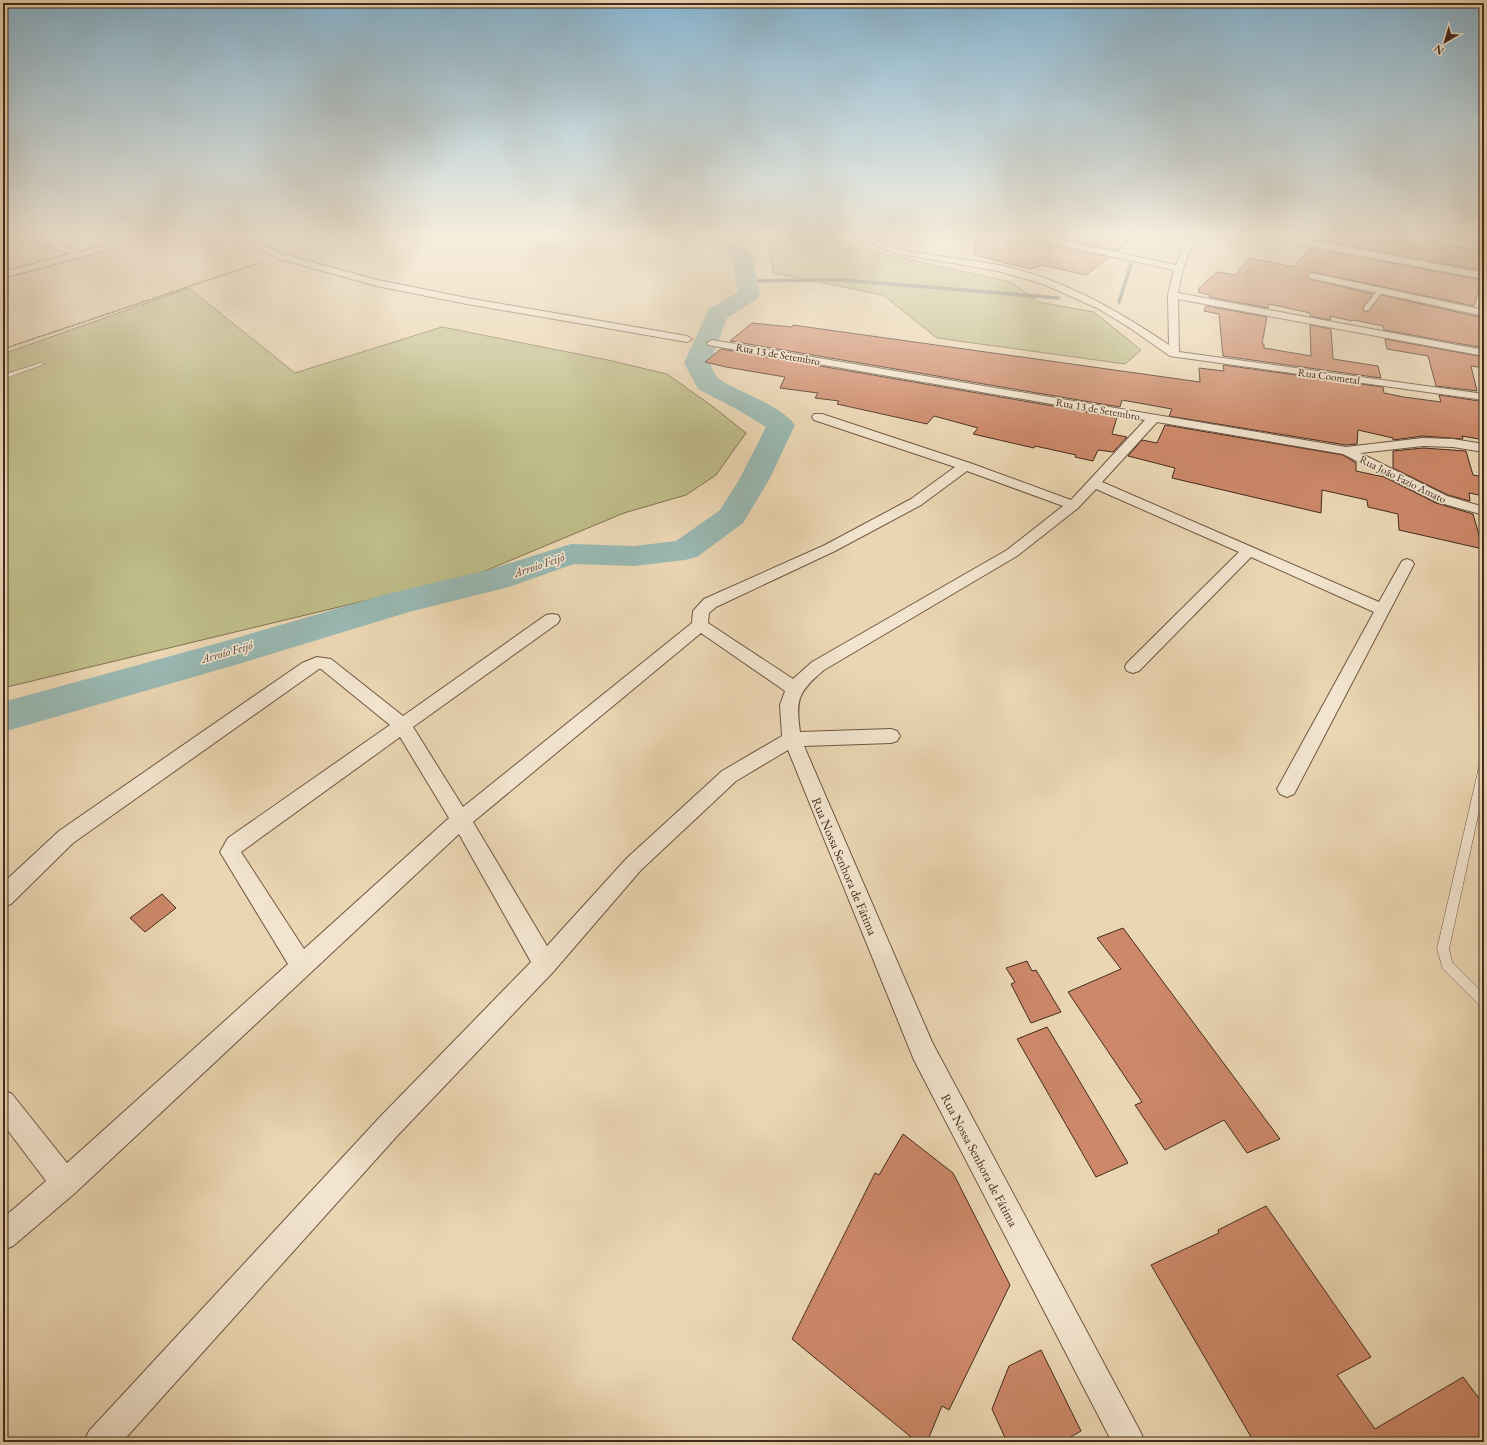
<svg xmlns="http://www.w3.org/2000/svg" width="1487" height="1445" font-family="'EB Garamond',serif">
  <style>
    .green { fill: #bebc88; stroke: #817453 }
    .lines { fill: none; stroke-linecap: round; stroke-linejoin: round }
    .stream { stroke: #778077; stroke-width: 3.5 }
    .river { fill: #99b8b2; fill-rule: evenodd }
    .building { fill: #cc8869; stroke: #442b1e }
    .service-casing { stroke: #6e5643; stroke-width: 1 }
    .minor-casing { stroke: #6e5643; stroke-width: 2 }
    .tertiary-casing { stroke: #6e5643; stroke-width: 2 }
    .path { stroke: #442b1e; stroke-width: 1.5; stroke-dasharray: 1.5 1; stroke-linecap: butt }
    .service { fill: #f2e4ce; fill-rule: evenodd }
    .minor { fill: #f2e4ce; fill-rule: evenodd }
    .tertiary { fill: #f2e4ce; fill-rule: evenodd }
    .labels { text-anchor: middle; stroke-width: 3.5; stroke-linejoin: round; paint-order: stroke }
    .far-street-label { font-size: 11px; fill: #442b1e; stroke: #f2e4ce }
    .far-water-label { font-size: 12px; font-style: italic; fill: #55473c; stroke: #f2e4ce }
    .street-label { font-size: 13px; fill: #442b1e; stroke: #f2e4ce }
  </style>
  <rect width="100%" height="100%" fill="#ebd6b3"/>
  <filter id="stains"><feTurbulence type="fractalNoise" baseFrequency=".005" numOctaves="4"/><feColorMatrix values="0 0 0 0 .2 0 0 0 0 .09 0 0 0 0 .02 0 0 0 .5 -.17"/></filter>
  <radialGradient id="worn" r=".72"><stop offset=".6" stop-color="#630" stop-opacity="0"/><stop offset="1" stop-color="#630" stop-opacity=".3"/></radialGradient>
  <!-- green -->
  <g class="green">
    <polygon points="733,234 831,234 856,248 1011,282 1038,302 1094,312 1141,350 1125,364 937,338 883,295 774,273 767,247"/>
    <polygon points="189,288 295,373 442,327 608,360 667,374 712,406 746,433 716,475 686,495 624,513 480,573 3,688 3,354"/>
  </g>
  <g class="lines">
    <!-- stream -->
    <g class="stream">
      <polyline points="747,281 842,280 1059,298"/>
      <polyline points="1119,302 1131,264"/>
    </g>
    <!-- river -->
    <path class="river" d="M678 234H721L749 252 752 256 760 294 757 299 727 318 710 363C712 368 715 376 719 379 739 393 780 404 795 425L769 480 743 523 697 557 685 560 634 566 574 564 509 587 409 612 242 663 3 732V702L222 642 387 594 488 570 571 544 634 546 676 541 720 510 739 480 766 427 738 410 698 389 684 363 709 309 738 292 732 259 707 242 681 238Z"/>
  </g>
  <!-- building -->
  <g class="building">
    <polygon points="976,234 1014,234 1019,237 1109,257 1086,275 1041,265 1038,267 1030,269 974,255"/>
    <polygon points="1039,234 1099,235 1130,241 1117,251"/>
    <polygon points="1321,234 1402,234 1407,237 1484,252 1484,271 1317,240"/>
    <polygon points="1430,234 1484,234 1484,243"/>
    <polygon points="1310,248 1482,280 1474,306 1312,272 1306,276 1309,279 1373,294 1363,307 1364,312 1369,311 1381,295 1484,318 1484,348 1384,330 1383,326 1354,320 1352,321 1330,316 1331,320 1310,316 1310,313 1269,304 1268,308 1209,297 1210,295 1198,292 1200,290 1198,289 1217,272 1235,275 1249,258 1294,267"/>
    <polygon points="1206,306 1267,317 1262,344 1264,344 1264,348 1311,356 1310,325 1331,329 1333,359 1378,366 1381,378 1223,356 1219,314 1204,311"/>
    <polygon points="752,323 792,327 793,325 1200,382 1199,368 1224,371 1223,365 1383,387 1384,393 1404,397 1441,402 1439,395 1479,401 1484,410 1484,440 1462,436 1463,439 1423,436 1393,440 1393,438 1358,430 1357,444 1346,445 1169,416 1172,409 1122,400 1120,407 730,341"/>
    <polygon points="1385,339 1484,357 1484,368 1471,366 1477,391 1436,386 1428,356 1387,349"/>
    <polygon points="721,349 1117,417 1112,434 1127,437 1113,452 1098,450 1093,461 1075,457 1076,455 1035,446 1034,448 973,434 978,428 934,416 927,424 837,404 839,401 815,398 818,393 780,388 785,377 726,367 705,362"/>
    <polygon points="1165,425 1343,455 1356,463 1356,471 1384,477 1436,503 1473,514 1483,549 1399,530 1398,514 1368,507 1367,500 1322,490 1321,513 1172,478 1175,468 1128,456 1142,440 1157,443"/>
    <polygon points="1423,448 1466,451 1473,475 1484,477 1484,496 1469,493 1470,501 1448,495 1393,468 1393,451"/>
    <polygon points="162,894 176,908 145,932 130,918"/>
    <polygon points="1123,928 1280,1139 1247,1153 1224,1120 1165,1150 1135,1105 1142,1102 1068,992 1121,969 1097,938"/>
    <polygon points="1027,961 1032,971 1036,970 1061,1012 1031,1023 1011,984 1015,982 1006,968"/>
    <polygon points="1047,1027 1070,1065 1128,1163 1096,1177 1017,1039"/>
    <polygon points="903,1134 953,1173 1010,1285 949,1410 942,1406 927,1442 917,1442 792,1339 875,1173 879,1175"/>
    <polygon points="1266,1206 1371,1357 1337,1375 1375,1429 1463,1377 1484,1405 1484,1442 1254,1442 1151,1265 1219,1233 1218,1230"/>
    <polygon points="1041,1350 1081,1431 1062,1442 1007,1442 992,1409 1009,1366"/>
  </g>
  <g class="lines">
    <!-- service casing -->
    <g class="service-casing">
      <g id="service">
        <polygon points="1378,290 1382,291 1368,310 1364,310 1364,308"/>
        <polygon points="40,363 45,364 3,379 3,375"/>
        <polygon points="1484,763 1484,788 1449,949 1452,962 1484,994 1484,1008 1480,1006 1443,969 1437,949 1479,767 1481,764"/>
      </g>
    </g>
    <!-- minor casing -->
    <g class="minor-casing">
      <g id="minor">
        <polygon points="19,234 31,234 79,252 146,234 160,234 159,236 3,278 3,272 70,254"/>
        <polygon points="233,234 243,234 282,254 378,280 467,298 687,336 692,339 687,342 467,304 377,286 276,258"/>
        <path d="M848 234C868 234 882 244 900 249 932 257 967 259 999 265 1061 278 1117 310 1169 345L1168 295 1174 270 1019 236 1015 234H1031L1176 265 1189 234H1197L1183 268 1178 293 1484 350V356L1178 299 1179 352 1484 394V400L1170 356 1127 326 1097 308 1043 284 998 271 895 253Z"/>
        <polygon points="1308,234 1316,234 1309,244 1303,244 1302,242"/>
        <polygon points="1403,234 1421,234 1484,245 1484,251 1407,236"/>
        <polygon points="1312,273 1484,310 1484,316 1309,278 1307,276"/>
        <path d="M712 340 1346 447 1423 438 1453 439 1484 444V452L1453 447 1423 446 1360 453 1447 496 1484 507V515L1437 502 1343 454 1157 422 1102 482 1379 602 1402 561 1407 559 1412 561 1414 564 1294 794 1287 797 1280 794 1277 789 1374 612 1251 557 1139 671 1133 673 1127 671 1125 667 1127 663 1239 552 1096 489 1078 508 1017 556 824 670C799 691 795 699 800 732L891 729 897 731 900 736 897 741 891 743 804 746 932 1042 1140 1431 1145 1442H1112L914 1060 788 750 736 781 641 870 553 972 397 1136 122 1442H84L89 1431 379 1118 531 962 459 834 75 1193 13 1246 3 1250V1218L46 1181 3 1124V1090L12 1094 67 1163 288 964 220 852 228 838 390 725 321 669H319L73 843 11 904 3 907V883L59 831 302 663 317 657 331 659 403 716 546 615 552 614 558 615 560 619 558 623 413 727 463 807 692 623 693 611 704 599 825 545 911 499 955 467 814 420 812 417 814 414H822L970 463 1071 500 1145 420 708 345 707 343ZM967 471 1063 506 1007 550 812 662 793 679 708 623 709 613 716 607 835 551 921 505ZM701 633 785 691 780 705 782 736 722 771 627 858 547 946 473 822ZM400 737 449 818 304 949 241 852Z"/>
      </g>
    </g>
    <!-- tertiary casing -->
    <g class="tertiary-casing">
      <polygon id="tertiary" points="1257,234 1278,234 1484,273 1484,279 1262,237"/>
    </g>
    <!-- path -->
    <polyline class="path" points="3,349 259,263"/>
    <!-- service -->
    <use href="#service" class="service"/>
    <!-- minor -->
    <use href="#minor" class="minor"/>
    <!-- tertiary -->
    <use href="#tertiary" class="tertiary"/>
  </g>
  <!-- sky -->
  <linearGradient id="sky" x2="0" y2="1"><stop stop-color="#88b6d2"/><stop offset="0.54" stop-color="#f6eddd"/><stop offset="1" stop-color="#f6eddd" stop-opacity="0"/></linearGradient>
  <rect width="1487" height="436" fill="url(#sky)"/>
  <g class="labels">
    <!-- far-street labels -->
    <g class="far-street-label">
      <text transform="translate(778 354) rotate(10)" y="4">Rua 13 de Setembro</text>
      <text transform="translate(1329 376) rotate(8)" y="4">Rua Coometal</text>
      <text transform="translate(1098 409) rotate(10)" y="4">Rua 13 de Setembro</text>
      <text transform="translate(1403 479) rotate(26)" y="4">Rua João Fazio Amato</text>
    </g>
    <!-- far-water labels -->
    <g class="far-water-label">
      <text transform="translate(539 565) rotate(-19)" y="4">Arroio Feijó</text>
      <text transform="translate(227 652) rotate(-16)" y="4">Arroio Feijó</text>
    </g>
    <!-- street labels -->
    <g class="street-label">
      <text transform="translate(845 866) rotate(67)" y="5">Rua Nossa Senhora de Fátima</text>
      <text transform="translate(980 1160) rotate(62)" y="5">Rua Nossa Senhora de Fátima</text>
    </g>
  </g>
  <!-- margin -->
  <rect width="1487" height="1445" fill="none" stroke="#ebd6b3" stroke-width="16"/>
  <rect x="4" y="4" width="1479" height="1437" fill="none" stroke="#442b1e" stroke-width="2"/>
  <rect x="8" y="8" width="1471" height="1429" fill="none" stroke="#442b1e"/>
  <!-- north arrow -->
  <g transform="translate(1445 42) rotate(218)" stroke="#f2e4ce" stroke-width="3" paint-order="stroke">
  <path d="M0-3L7 15L0 10L-7 15Z" fill="#442b1e"/>
  <text y="-6" font-size="11" font-weight="bold" text-anchor="middle" fill="#442b1e">N</text>
  </g>
  <rect width="100%" height="100%" filter="url(#stains)"/>
  <rect width="100%" height="100%" fill="url(#worn)"/>
</svg>
